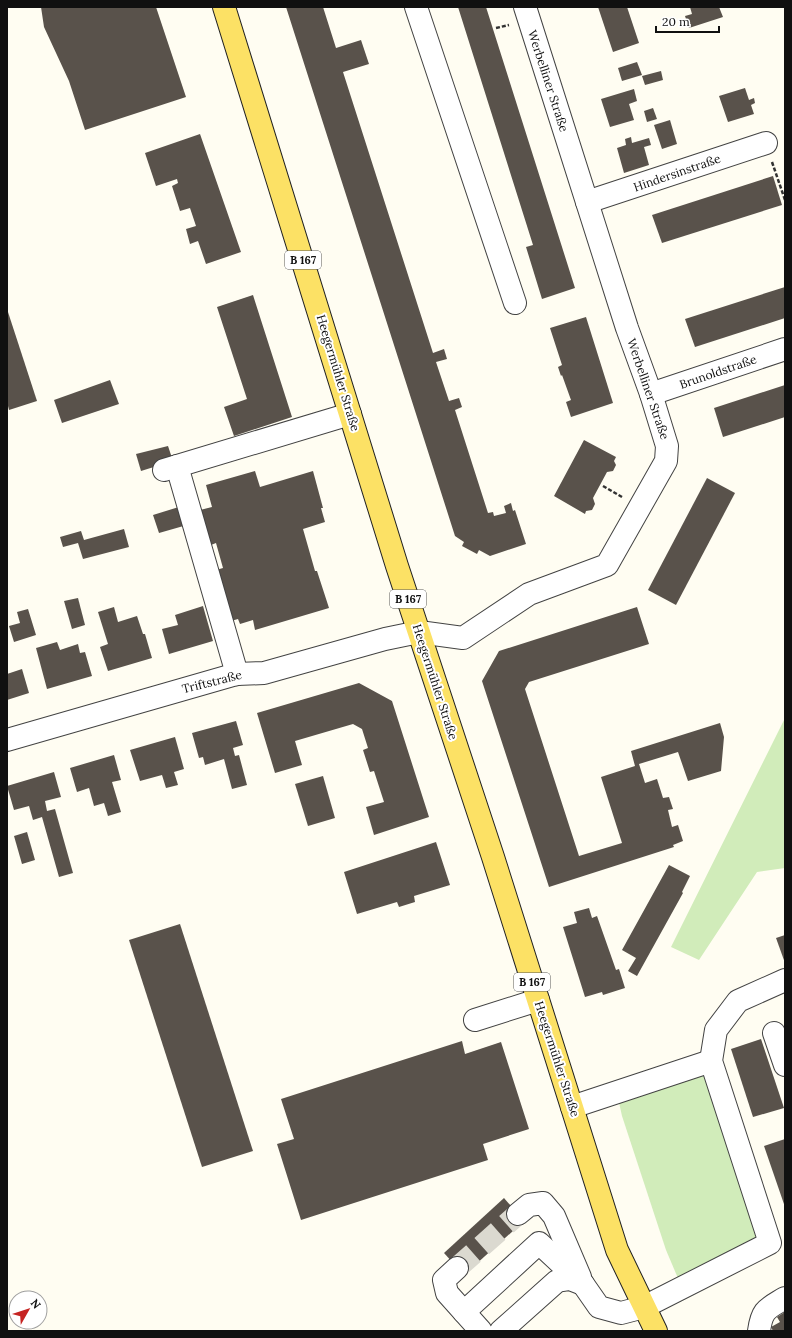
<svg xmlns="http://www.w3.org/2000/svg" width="792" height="1338" font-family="Lora,serif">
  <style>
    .green { fill: #d1ecba }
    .building { fill: #59524b }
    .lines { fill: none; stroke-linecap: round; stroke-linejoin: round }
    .minor-tunnel { stroke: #dbd9d0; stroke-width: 22; stroke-dasharray: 22 11; stroke-linecap: butt }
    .minor-casing { stroke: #434343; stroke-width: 24 }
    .major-casing { stroke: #212121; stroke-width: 24 }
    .path { stroke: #323232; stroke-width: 2.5; stroke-dasharray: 4 2; stroke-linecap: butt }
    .minor { stroke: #fff; stroke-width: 22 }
    .major { stroke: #fce165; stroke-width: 22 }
    .labels { text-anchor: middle; stroke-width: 4; stroke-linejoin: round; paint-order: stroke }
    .shield { fill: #fff; stroke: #585858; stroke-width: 1 }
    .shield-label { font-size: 11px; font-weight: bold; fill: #101010 }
    .street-label { font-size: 12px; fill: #101010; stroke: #fff }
  </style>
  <rect width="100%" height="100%" fill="#fffdf2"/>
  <!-- green -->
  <g class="green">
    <polygon points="785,718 785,868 757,872 699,960 671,947"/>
    <polygon points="708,1069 759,1244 680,1283 666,1250 622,1116 618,1098"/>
  </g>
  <!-- building -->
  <g class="building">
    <polygon points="41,7 156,7 186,97 85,130 69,81 44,27"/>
    <polygon points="286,7 323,7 336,48 361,40 369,64 343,72 433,353 444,349 447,359 436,362 449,401 459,398 462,407 455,410 488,513 493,512 494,516 506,513 504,506 511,503 513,511 515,510 526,544 490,556 479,550 477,554 462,546 464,542 455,536"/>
    <polygon points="458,7 486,7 575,288 542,299 526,247 533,245"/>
    <polygon points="598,7 627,7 639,43 613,52"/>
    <polygon points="690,7 719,7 723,17 689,28 685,16 692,14"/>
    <polygon points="637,62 642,75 622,81 618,68"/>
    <polygon points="661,71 663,80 645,85 642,76"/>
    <polygon points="745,88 749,100 754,98 755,103 751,105 754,114 728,122 719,96"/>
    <polygon points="634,89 637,101 629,104 634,120 610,127 601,99"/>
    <polygon points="653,108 657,119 647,122 644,111"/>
    <polygon points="670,120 677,144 662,149 654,125"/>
    <polygon points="200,134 241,252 206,264 198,241 190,244 186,229 196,226 190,208 180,211 172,186 178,183 177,179 156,186 145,153"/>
    <polygon points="631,137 632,143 649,138 651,145 644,147 649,165 624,173 617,148 626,145 625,139"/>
    <polygon points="773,176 782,205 662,243 652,215"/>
    <polygon points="785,287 785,318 695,347 685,319"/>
    <polygon points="253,295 292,417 234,436 224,407 247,399 217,307"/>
    <polygon points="7,309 37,401 9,410 7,402"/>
    <polygon points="586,317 613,403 571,417 566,402 571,400 562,375 561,376 558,367 562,365 550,328"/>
    <polygon points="110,380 119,404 62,423 54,400"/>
    <polygon points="785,385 785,417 723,437 714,408"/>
    <polygon points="584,440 616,457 614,461 616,465 613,471 607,472 593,498 595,504 592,510 586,511 585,514 554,496"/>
    <polygon points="168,446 173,461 141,471 136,454"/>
    <polygon points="255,471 260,487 313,471 323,508 321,508 325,522 303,529 315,571 317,571 329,608 255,630 253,620 240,624 238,619 231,621 216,570 223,568 216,543 211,545 200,510 212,507 206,485"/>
    <polygon points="707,478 735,493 676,605 648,590"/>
    <polygon points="182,506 187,525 159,533 153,515"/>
    <polygon points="124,529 129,547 83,559 78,543 63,547 60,537 81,531 84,540"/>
    <polygon points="78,598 85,625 72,629 64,601"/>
    <polygon points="203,606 213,641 169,654 162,629 178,625 175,615"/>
    <polygon points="114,607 118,622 137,616 143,634 145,634 152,658 108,671 100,647 108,644 98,612"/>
    <polygon points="637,607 649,644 529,682 525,689 579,856 622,843 601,777 635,766 631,751 720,723 724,737 721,771 688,781 678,752 639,764 645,783 657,779 663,798 669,797 673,809 668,810 672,827 678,825 683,841 673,845 674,847 549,887 482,681 499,651"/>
    <polygon points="28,609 36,635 14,642 9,626 20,623 17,612"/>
    <polygon points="57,642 60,650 78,644 80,653 85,652 92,676 47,689 36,648"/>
    <polygon points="22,669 29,693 7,700 7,674"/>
    <polygon points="359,683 392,701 429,817 374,835 366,807 384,802 374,771 370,772 363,750 368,748 362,729 353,724 295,741 302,765 275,773 257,713"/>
    <polygon points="236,721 243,745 233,748 235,756 239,755 247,785 232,789 224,759 205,765 203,757 199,758 192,733"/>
    <polygon points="175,737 184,769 174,772 178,785 166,788 162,775 140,781 130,750"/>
    <polygon points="114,755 121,780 112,782 121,812 108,816 104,803 94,806 89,788 77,792 70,768"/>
    <polygon points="54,772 61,797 45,801 47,811 55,809 73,873 59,877 42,817 33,820 29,806 14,810 7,786"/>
    <polygon points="323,776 335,818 308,826 295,784"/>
    <polygon points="27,832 35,860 22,864 14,836"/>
    <polygon points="436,842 450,885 414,896 415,902 399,907 397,902 357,914 344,872"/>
    <polygon points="669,865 690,876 682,892 683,893 637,976 628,971 636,958 622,950"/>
    <polygon points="589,908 592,918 597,916 616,970 619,969 625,988 603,995 602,992 585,997 563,927 577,923 574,912"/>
    <polygon points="180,924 253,1151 202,1167 129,940"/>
    <polygon points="785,935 785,963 776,938"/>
    <polygon points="761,1039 784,1108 753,1117 731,1049"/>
    <polygon points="462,1041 465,1054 501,1042 529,1129 483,1144 488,1160 301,1220 277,1144 294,1139 281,1099"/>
    <polygon points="785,1139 785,1207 764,1146"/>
    <polygon points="504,1198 524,1221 464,1275 444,1253"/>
    <polygon points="785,1312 785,1331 773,1331 771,1327 780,1322 777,1317"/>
  </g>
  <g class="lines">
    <!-- minor-tunnel -->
    <polyline class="minor-tunnel" points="457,1268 518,1214"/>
    <!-- minor casing -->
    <g class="minor-casing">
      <g id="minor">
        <polyline points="416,7 515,303"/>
        <polyline points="587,202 766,143"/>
        <polyline points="651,394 785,349"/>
        <polyline points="177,466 237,674"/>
        <polyline points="164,470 350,414"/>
        <polyline points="7,740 233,675 237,674 264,673 385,639 419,632 463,638 529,594 607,565 666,461 667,446 651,394 627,328 525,7"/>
        <polyline points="475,1020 538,1000"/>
        <polyline points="774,1033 785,1065"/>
        <polyline points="572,1107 711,1061"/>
        <polyline points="518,1214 529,1205 543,1203 554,1216 580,1277"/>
        <polyline points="457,1268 444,1280 447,1293 481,1331"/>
        <polyline points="464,1312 539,1243 583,1284 599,1307 621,1313 644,1307 770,1243 711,1061 716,1030 738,1001 785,980"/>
        <polyline points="501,1331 557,1281 570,1279 583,1284"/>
        <path d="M759 1331C762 1309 767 1309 785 1298"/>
      </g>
    </g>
    <!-- major casing -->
    <g class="major-casing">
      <polyline id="major" points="224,7 397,566 493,857 617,1250 656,1331"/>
    </g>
    <!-- path -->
    <g class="path">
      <polyline points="496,28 509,25"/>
      <polyline points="772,162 785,200"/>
      <polyline points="603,486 622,497"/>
    </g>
    <!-- minor -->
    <use href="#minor" class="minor"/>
    <!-- major -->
    <use href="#major" class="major"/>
  </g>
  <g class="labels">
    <!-- shield labels -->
    <g class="shield">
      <rect x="285" y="251" width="36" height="18" rx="3"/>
      <rect x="390" y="590" width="36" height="18" rx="3"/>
      <rect x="514" y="973" width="36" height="18" rx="3"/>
    </g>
    <g class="shield-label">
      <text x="303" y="264">B 167</text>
      <text x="408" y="603">B 167</text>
      <text x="532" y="986">B 167</text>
    </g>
    <!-- street labels -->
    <g class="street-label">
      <text transform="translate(548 81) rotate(72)" y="4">Werbelliner Straße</text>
      <text transform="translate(677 173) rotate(-19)" y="4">Hindersinstraße</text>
      <text transform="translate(718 372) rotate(-19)" y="4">Brunoldstraße</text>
      <text transform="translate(338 373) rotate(73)" y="4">Heegermühler Straße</text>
      <text transform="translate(648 389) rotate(71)" y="4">Werbelliner Straße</text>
      <text transform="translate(212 682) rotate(-14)" y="4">Triftstraße</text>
      <text transform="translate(435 682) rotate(72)" y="4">Heegermühler Straße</text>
      <text transform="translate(557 1059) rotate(72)" y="4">Heegermühler Straße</text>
    </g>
  </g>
  <!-- border -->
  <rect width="792" height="1338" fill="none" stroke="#101010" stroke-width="16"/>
  <!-- north arrow -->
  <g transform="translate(28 1310) rotate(51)"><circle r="19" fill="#ffffff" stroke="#9f9f9f"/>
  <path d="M0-3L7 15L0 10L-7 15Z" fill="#c62422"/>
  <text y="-6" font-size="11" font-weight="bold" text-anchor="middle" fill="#101010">N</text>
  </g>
  <!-- scale -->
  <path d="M656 26v6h63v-6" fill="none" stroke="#101010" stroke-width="2"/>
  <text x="662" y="26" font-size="12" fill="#101010" stroke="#ffffff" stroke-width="3" paint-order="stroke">20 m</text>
</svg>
